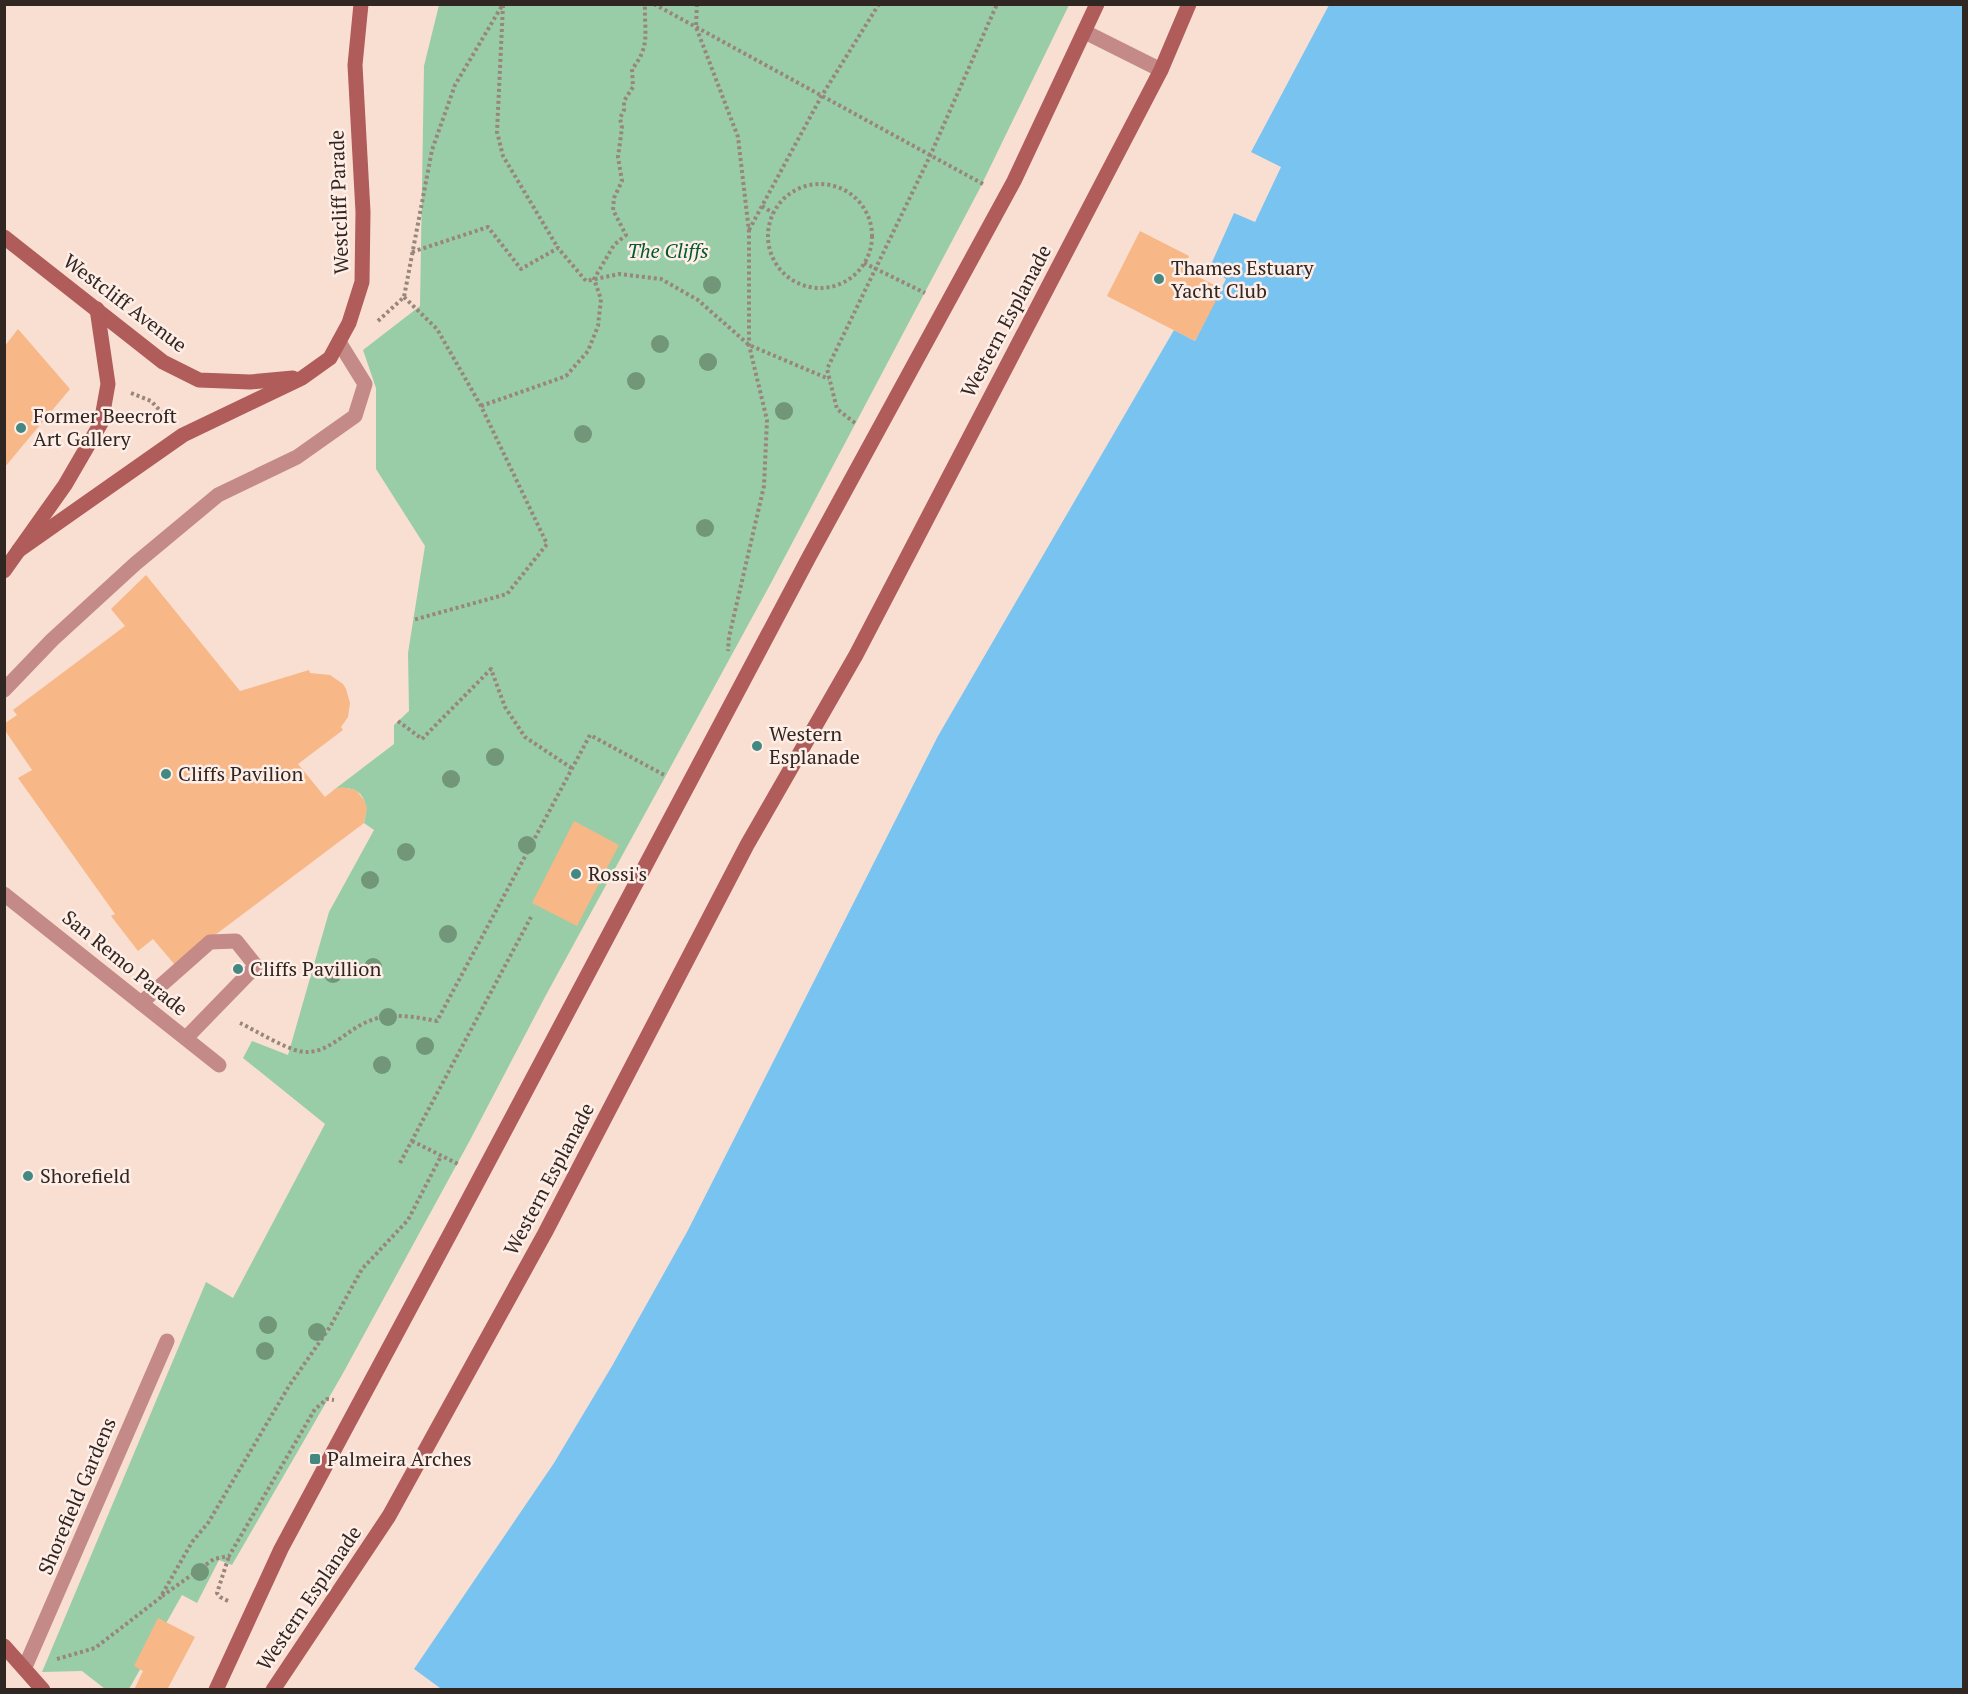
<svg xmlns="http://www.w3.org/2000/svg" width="1968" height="1694" font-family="'PT Serif',serif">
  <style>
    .green { fill: #99cda8 }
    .water { fill: #79c3f1 }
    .building { fill: #f7b786 }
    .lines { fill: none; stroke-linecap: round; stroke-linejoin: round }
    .path { stroke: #98867d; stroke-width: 4; stroke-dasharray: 3 3; stroke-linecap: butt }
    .lane { stroke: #c48a88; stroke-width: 15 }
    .street { stroke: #c48a88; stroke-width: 15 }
    .secondary { stroke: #af5c5b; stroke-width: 15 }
    .tree { fill: #719678 }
    .poi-dot { fill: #438981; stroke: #ffeee7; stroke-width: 2 }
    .labels { text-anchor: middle; stroke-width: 5; stroke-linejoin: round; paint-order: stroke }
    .street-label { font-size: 20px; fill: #312722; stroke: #ffeee7 }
    .park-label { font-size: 20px; font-style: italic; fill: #025a2f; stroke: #ffeee7 }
    .poi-label { font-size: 20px; fill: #312722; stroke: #ffeee7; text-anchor: start }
  </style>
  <rect width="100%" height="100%" fill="#f9dfd2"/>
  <!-- green -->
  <path class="green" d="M439 5H1069L979 190 771 583 546 995 469 1142 342 1375 232 1565 219 1560 197 1603 182 1595 129 1689H105L82 1671 42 1672 206 1282 233 1298 325 1124 243 1058 252 1041 288 1055 329 912 374 830 364 823C370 800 361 784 335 789L394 744V725L409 711 408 653 425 546 376 469V388L363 350 420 306 424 66Z"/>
  <!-- water -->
  <polygon class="water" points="1329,5 1963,5 1963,1689 439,1690 440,1688 414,1669 554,1463 612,1366 687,1232 938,736 1174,330 1195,341 1226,279 1209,269 1234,213 1255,222 1281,167 1251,152"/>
  <!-- building -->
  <g class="building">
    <polygon points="1140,231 1189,256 1183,269 1222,289 1195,341 1107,296"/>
    <polygon points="18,329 70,389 4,468 4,347"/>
    <polygon points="146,575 240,691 309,670 310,673 330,675 343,684 346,689 350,703 348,717 341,727 343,730 298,764 325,797 335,789 342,787 356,790 364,800 367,808 364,823 356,829 175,965 153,939 138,951 111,916 115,914 18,778 32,770 4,729 4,724 17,715 13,710 125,626 111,609"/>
    <polygon points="574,821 619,845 577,926 532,903"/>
    <polygon points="158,1618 195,1637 167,1690 134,1690 143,1671 134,1666"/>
  </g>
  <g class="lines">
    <!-- path -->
    <g class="path">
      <polyline points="654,4 983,184"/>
      <polyline points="697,4 696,27 738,137 749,232 749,345 767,420 764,486 729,637 728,651"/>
      <polyline points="503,5 497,132 503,156 558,248"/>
      <circle cx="820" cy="236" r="52"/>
      <polyline points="762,206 773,213"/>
      <polyline points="749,230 821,97 879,4"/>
      <polyline points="412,252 488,227 521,269 558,248 586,281 619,274 661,279 698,300 749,345 829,379"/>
      <polyline points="864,263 925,293"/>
      <polyline points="404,297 437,329 481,406 547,544 507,594 413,620"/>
      <polyline points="378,321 404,297 432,150 455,85 503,4"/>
      <polyline points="131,393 151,401 166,417"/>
      <path d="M481 406 566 376 588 351 598 326 601 299 594 279 614 245 626 235 613 210 614 198 622 181 618 157 622 128 620 118 624 110V101L633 87 632 69C651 46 644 32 645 4"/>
      <polyline points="855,423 837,409 827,369 930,156 997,4"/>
      <polyline points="398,721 422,739 491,669 505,707 525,737 573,769"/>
      <path d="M240 1023C255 1030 293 1054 308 1052 331 1051 348 1029 369 1021 390 1012 416 1017 437 1021L590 735 666 776"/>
      <polyline points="412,1141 458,1164"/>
      <polyline points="400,1163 531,917"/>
      <polyline points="162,1596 214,1559 229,1556 315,1409 327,1399 334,1400"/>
      <polyline points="228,1601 220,1597 217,1593 229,1556"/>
      <polyline points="57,1659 95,1648 160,1598 192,1542 208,1523 289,1386 330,1327 362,1269 408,1220 441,1156"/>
    </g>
    <!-- lane -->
    <g class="lane">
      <polyline points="1085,32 1161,70"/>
      <polyline points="4,690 52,640 135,564 218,495 297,457 355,416 365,384 339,342"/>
      <polyline points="141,1003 210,942 236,941 256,966 186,1038"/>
    </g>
    <!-- street -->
    <g class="street">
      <polyline points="4,894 219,1065"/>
      <polyline points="25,1667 167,1341"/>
    </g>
    <!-- secondary -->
    <g class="secondary">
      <polyline points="4,237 163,362 199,380 250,382 293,378"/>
      <polyline points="19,550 183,435 302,378 330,358 349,323 362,282 363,212 355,65 361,4"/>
      <polyline points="4,571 65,485 101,423 108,384 97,309"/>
      <polyline points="4,1646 43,1690"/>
      <polyline points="216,1690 281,1549 458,1219 809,557 1014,181 1097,4"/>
      <polyline points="273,1690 389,1516 545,1233 747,845 856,655 1161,70 1189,4"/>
    </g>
  </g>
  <!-- trees -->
  <g class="tree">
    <circle cx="712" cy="285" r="9"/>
    <circle cx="660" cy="344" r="9"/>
    <circle cx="708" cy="362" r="9"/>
    <circle cx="636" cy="381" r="9"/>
    <circle cx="784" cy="411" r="9"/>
    <circle cx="583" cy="434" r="9"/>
    <circle cx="705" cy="528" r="9"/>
    <circle cx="495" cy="757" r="9"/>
    <circle cx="451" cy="779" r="9"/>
    <circle cx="527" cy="845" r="9"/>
    <circle cx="406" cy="852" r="9"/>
    <circle cx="370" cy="880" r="9"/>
    <circle cx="448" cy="934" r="9"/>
    <circle cx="373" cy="967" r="9"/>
    <circle cx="333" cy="974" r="9"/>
    <circle cx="388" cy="1017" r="9"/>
    <circle cx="425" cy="1046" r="9"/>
    <circle cx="382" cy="1065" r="9"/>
    <circle cx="268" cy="1325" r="9"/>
    <circle cx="317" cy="1332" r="9"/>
    <circle cx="265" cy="1351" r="9"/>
    <circle cx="200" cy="1572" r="9"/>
  </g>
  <!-- markers -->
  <g class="poi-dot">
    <circle cx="1159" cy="279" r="6"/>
    <circle cx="21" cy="428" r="6"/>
    <circle cx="757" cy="746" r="6"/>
    <circle cx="166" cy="774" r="6"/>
    <circle cx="576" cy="874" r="6"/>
    <circle cx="238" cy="969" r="6"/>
    <circle cx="28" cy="1176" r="6"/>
    <rect x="309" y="1453" width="12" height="12" rx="3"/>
  </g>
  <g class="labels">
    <!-- street labels -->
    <g class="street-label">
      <text transform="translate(339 202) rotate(-92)" y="7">Westcliff Parade</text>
      <text transform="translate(125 303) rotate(37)" y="7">Westcliff Avenue</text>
      <text transform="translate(1006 321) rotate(-62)" y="7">Western Esplanade</text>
      <text transform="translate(125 963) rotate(39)" y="7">San Remo Parade</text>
      <text transform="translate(549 1179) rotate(-62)" y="7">Western Esplanade</text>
      <text transform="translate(77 1496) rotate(-67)" y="7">Shorefield Gardens</text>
      <text transform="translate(309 1598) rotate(-56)" y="7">Western Esplanade</text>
    </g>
    <!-- park labels -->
    <g class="park-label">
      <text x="668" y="258">The Cliffs</text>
    </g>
    <!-- poi labels -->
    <g class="poi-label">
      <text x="1171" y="275">Thames Estuary<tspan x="1171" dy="23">Yacht Club</tspan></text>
      <text x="33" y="423">Former Beecroft<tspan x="33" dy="23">Art Gallery</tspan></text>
      <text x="769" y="741">Western<tspan x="769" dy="23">Esplanade</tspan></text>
      <text x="178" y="781">Cliffs Pavilion</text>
      <text x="588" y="881">Rossi's</text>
      <text x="250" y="976">Cliffs Pavillion</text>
      <text x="40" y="1183">Shorefield</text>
      <text x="327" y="1466">Palmeira Arches</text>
    </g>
  </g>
  <!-- border -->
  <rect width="1968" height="1694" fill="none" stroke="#312722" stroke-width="12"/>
</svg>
